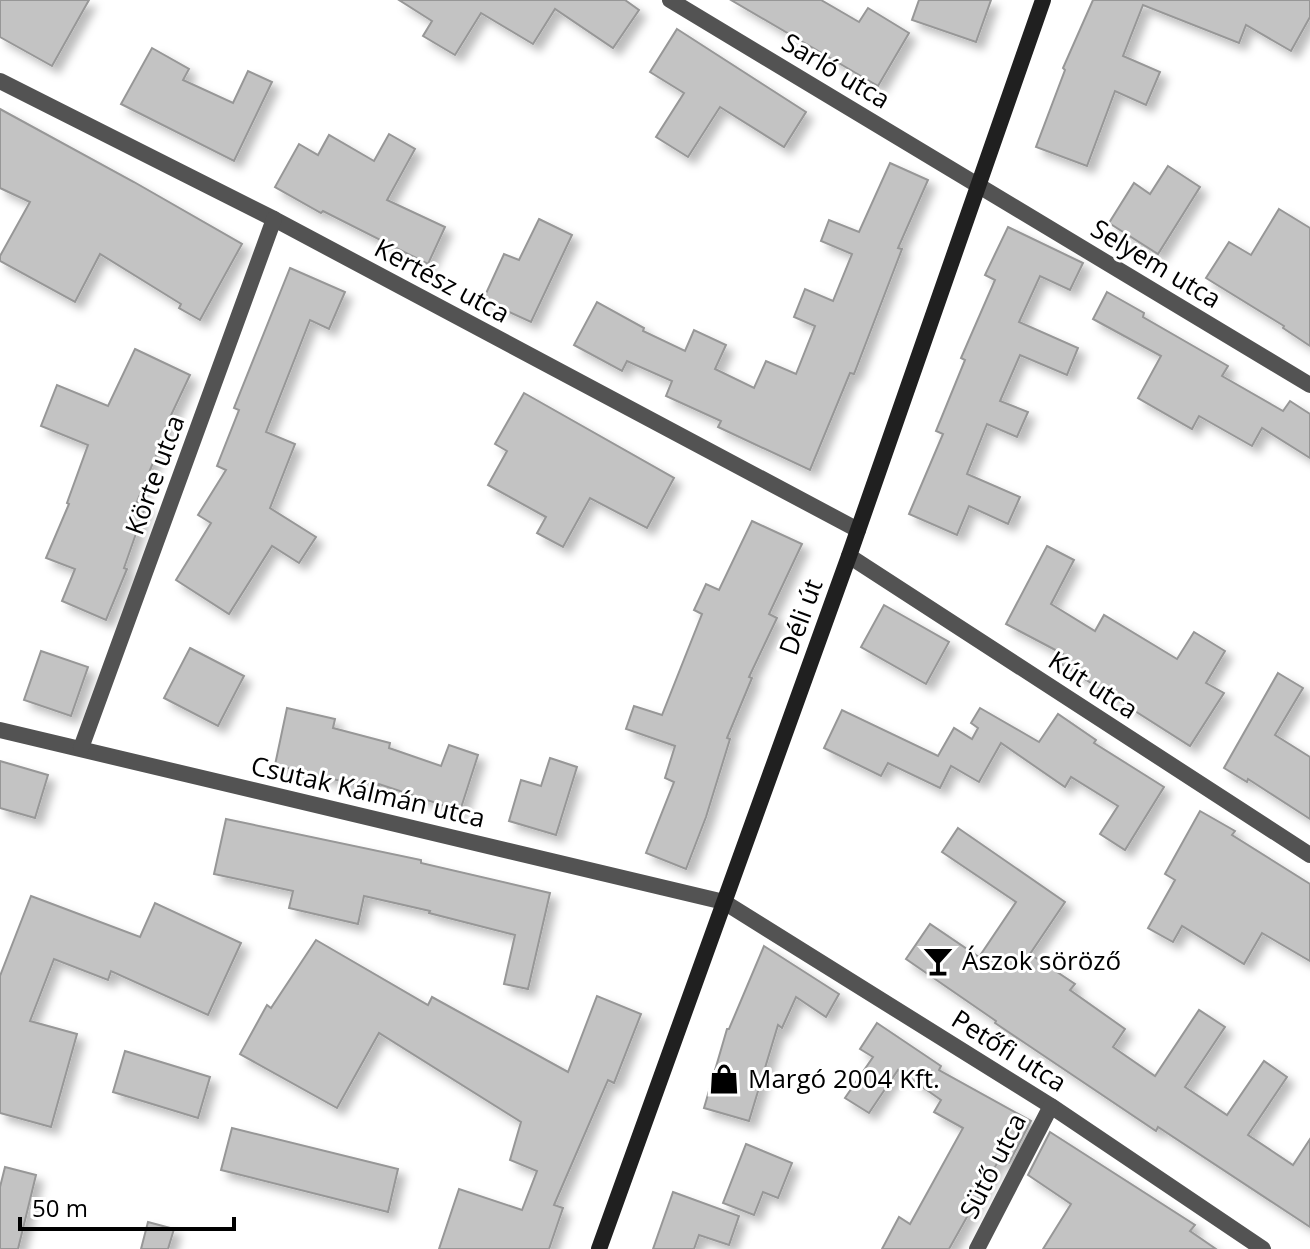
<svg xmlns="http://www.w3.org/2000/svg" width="1310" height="1249" font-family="'Open Sans',sans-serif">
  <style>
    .building { fill: #c3c3c3; stroke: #979797; stroke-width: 2; filter: url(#shadow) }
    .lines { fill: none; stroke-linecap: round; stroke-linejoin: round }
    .street { stroke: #535353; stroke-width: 16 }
    .secondary { stroke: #202020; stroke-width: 16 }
    .labels { text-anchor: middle; stroke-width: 6; stroke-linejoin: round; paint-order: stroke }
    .street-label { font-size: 26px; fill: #000; stroke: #fff }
    .poi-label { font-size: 26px; fill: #000; stroke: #fff; text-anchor: start }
  </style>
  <defs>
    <filter id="shadow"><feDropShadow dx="7" dy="7" stdDeviation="4" flood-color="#0004"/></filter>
  </defs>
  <rect width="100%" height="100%" fill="#fff"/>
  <!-- building -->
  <g class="building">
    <polygon points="0,0 89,0 52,66 0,37"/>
    <polygon points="399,0 625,0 639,10 613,48 555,9 533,44 481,13 455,55 423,36 432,21"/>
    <polygon points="731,0 821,0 859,22 868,8 909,33 878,86"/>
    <polygon points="919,0 991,0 976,42 912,20"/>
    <polygon points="1093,0 1310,0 1310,17 1291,51 1246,25 1239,43 1143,5 1123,56 1160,72 1146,105 1115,91 1087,166 1036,147 1065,70 1063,68"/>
    <polygon points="677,29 806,112 784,147 720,107 688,157 656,137 684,93 650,72"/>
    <polygon points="152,48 189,69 183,80 233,103 248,71 272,82 234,161 121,104"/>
    <polygon points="0,109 134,182 242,244 200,320 179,308 181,304 100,254 75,302 0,261 0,256 30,202 0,188"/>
    <polygon points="389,134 415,149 387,200 445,227 428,264 323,211 321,213 275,187 299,144 318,155 329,135 374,161"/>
    <polygon points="890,163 928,180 898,248 902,249 854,374 850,373 810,470 718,427 721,421 666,396 672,381 627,361 622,371 574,345 597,302 644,328 643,331 685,351 694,330 726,345 715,369 754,388 766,361 796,374 815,326 794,317 805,289 833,301 852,254 821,241 829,220 859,232"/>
    <polygon points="1168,166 1200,187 1158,254 1109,223 1134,183 1150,194"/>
    <polygon points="1279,209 1310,228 1310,346 1283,328 1284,326 1206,278 1229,242 1251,255"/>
    <polygon points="539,219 572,235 531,322 483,300 504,254 519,260"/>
    <polygon points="1008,227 1083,263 1070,290 1040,276 1019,322 1078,348 1067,375 1020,355 1000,401 1028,412 1017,437 987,424 967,474 1020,497 1008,524 969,506 957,535 909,514 943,434 936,431 965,360 961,358 995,280 985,275"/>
    <polygon points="290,268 345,292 329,329 310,320 266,432 295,444 270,508 316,537 299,563 272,546 229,614 176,580 211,523 198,515 226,470 217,466 239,410 234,408"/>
    <polygon points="1107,292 1144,313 1143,317 1228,366 1222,376 1283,411 1290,401 1310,414 1310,458 1262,428 1252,446 1199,416 1192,429 1138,398 1161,356 1093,319"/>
    <polygon points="135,349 190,375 164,430 166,431 137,502 146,505 124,568 127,569 106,620 62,601 75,569 46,558 69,504 67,503 88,445 41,426 57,385 108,406"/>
    <polygon points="524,393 674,478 647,528 590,498 563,547 537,533 546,517 488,485 507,451 495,444"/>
    <polygon points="752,521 802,544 769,614 777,618 749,677 752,678 727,738 730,739 706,817 686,869 646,853 674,782 665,778 675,746 626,729 634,706 662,715 702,614 694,610 706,584 719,590"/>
    <polygon points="1047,546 1074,560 1051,604 1095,631 1104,615 1177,659 1194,632 1225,651 1206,683 1224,693 1190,746 1058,662 1063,654 1006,624"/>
    <polygon points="884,605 949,642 926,684 861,647"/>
    <polygon points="190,648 244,676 218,726 164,698"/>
    <polygon points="41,651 88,667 71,716 24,700"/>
    <polygon points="1278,673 1303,688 1275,735 1310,757 1310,819 1248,779 1247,782 1224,768"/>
    <polygon points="287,708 335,719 333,728 390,743 389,748 441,766 449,745 478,755 460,811 379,784 378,790 275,765"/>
    <polygon points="980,708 1039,742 1058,714 1096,740 1094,743 1164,787 1125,850 1100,834 1118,806 1071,777 1065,787 1001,743 979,782 951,766 940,788 888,763 881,776 824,748 842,710 938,756 954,728 972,739 978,728 971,723"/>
    <polygon points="550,758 577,767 556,835 509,821 521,780 541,786"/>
    <polygon points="0,761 48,775 35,818 0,808"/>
    <polygon points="1200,811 1235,831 1232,835 1310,884 1310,961 1262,933 1244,964 1182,926 1173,942 1148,928 1175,880 1165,874"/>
    <polygon points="226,819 421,860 421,863 550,893 528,989 504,984 515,935 429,913 430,911 364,896 358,924 289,908 293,891 214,874"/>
    <polygon points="958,828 1065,902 1030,954 1075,984 1070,990 1125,1029 1113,1047 1155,1076 1199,1010 1225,1027 1185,1087 1227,1115 1264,1061 1287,1077 1248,1135 1293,1165 1310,1139 1310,1227 1158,1127 1156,1131 995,1023 996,1021 906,959 930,924 979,957 1016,902 942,852"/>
    <polygon points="31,896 140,937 155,903 241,943 208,1015 111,971 108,980 54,959 30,1021 77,1034 51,1127 0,1113 0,976"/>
    <polygon points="316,940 428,1005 432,997 568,1072 597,996 641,1014 614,1083 608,1080 554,1205 563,1208 549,1249 439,1249 459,1189 522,1210 537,1171 510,1160 521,1122 379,1033 337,1108 240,1054 267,1005 271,1008"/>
    <polygon points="764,946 839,994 826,1017 796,997 782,1028 778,1025 749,1121 704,1108 727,1029 729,1029"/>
    <polygon points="877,1023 941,1066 939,1070 1031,1121 1009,1163 1000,1158 949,1249 882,1249 899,1217 910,1224 963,1128 934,1112 941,1100 898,1070 869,1113 845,1098 873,1057 860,1049"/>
    <polygon points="125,1051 210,1077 198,1118 113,1092"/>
    <polygon points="232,1128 398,1169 388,1212 221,1170"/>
    <polygon points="1050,1132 1195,1225 1190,1231 1216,1249 1043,1249 1071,1204 1028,1175"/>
    <polygon points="746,1144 792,1163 778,1198 763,1192 754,1215 723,1203"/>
    <polygon points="5,1167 36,1175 18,1249 0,1249 0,1187"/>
    <polygon points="673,1192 739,1216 729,1245 699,1235 694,1249 653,1249"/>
    <polygon points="148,1222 174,1229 168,1249 141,1249"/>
  </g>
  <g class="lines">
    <!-- street -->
    <g class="street">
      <polyline points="670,0 1310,385"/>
      <polyline points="0,81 274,219 858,530"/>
      <polyline points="849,556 1310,855"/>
      <polyline points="0,730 724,902 1051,1106 1263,1249"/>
      <polyline points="81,748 274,219"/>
      <polyline points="977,1249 1051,1106"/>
    </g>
    <!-- secondary -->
    <polyline class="secondary" points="599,1249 849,556 1043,0"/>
  </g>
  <!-- icons -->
  <defs>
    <g id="bar-bare" transform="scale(2.4)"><path d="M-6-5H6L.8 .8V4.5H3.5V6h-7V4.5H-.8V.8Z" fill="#000" stroke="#fff" stroke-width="2.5" paint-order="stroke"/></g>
    <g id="shop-bare" transform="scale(2.4)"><path d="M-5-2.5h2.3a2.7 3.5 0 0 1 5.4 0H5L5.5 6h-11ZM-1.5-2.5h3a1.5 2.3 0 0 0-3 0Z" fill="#000" stroke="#fff" stroke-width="2.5" paint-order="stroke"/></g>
  </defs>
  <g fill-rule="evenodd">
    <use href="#bar-bare" x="938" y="961"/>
    <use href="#shop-bare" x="724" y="1079"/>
  </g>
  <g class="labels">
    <!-- street labels -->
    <g class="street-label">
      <text transform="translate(836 71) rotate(31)" y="9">Sarló utca</text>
      <text transform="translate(1156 264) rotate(31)" y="9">Selyem utca</text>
      <text transform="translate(442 281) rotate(28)" y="9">Kertész utca</text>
      <text transform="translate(155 475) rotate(-70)" y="9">Körte utca</text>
      <text transform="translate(801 617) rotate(-70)" y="9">Déli út</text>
      <text transform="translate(1093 685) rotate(33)" y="9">Kút utca</text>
      <text transform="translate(368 792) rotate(13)" y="9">Csutak Kálmán utca</text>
      <text transform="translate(1009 1051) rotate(32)" y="9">Petőfi utca</text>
      <text transform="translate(993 1166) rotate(-63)" y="9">Sütő utca</text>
    </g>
    <!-- poi labels -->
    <g class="poi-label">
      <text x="962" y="970">Ászok söröző</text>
      <text x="748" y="1088">Margó 2004 Kft.</text>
    </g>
  </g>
  <!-- scale -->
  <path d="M20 1217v12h214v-12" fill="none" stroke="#000000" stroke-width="4"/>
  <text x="32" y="1217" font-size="24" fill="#000000" stroke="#ffffff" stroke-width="6" paint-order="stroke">50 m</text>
</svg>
